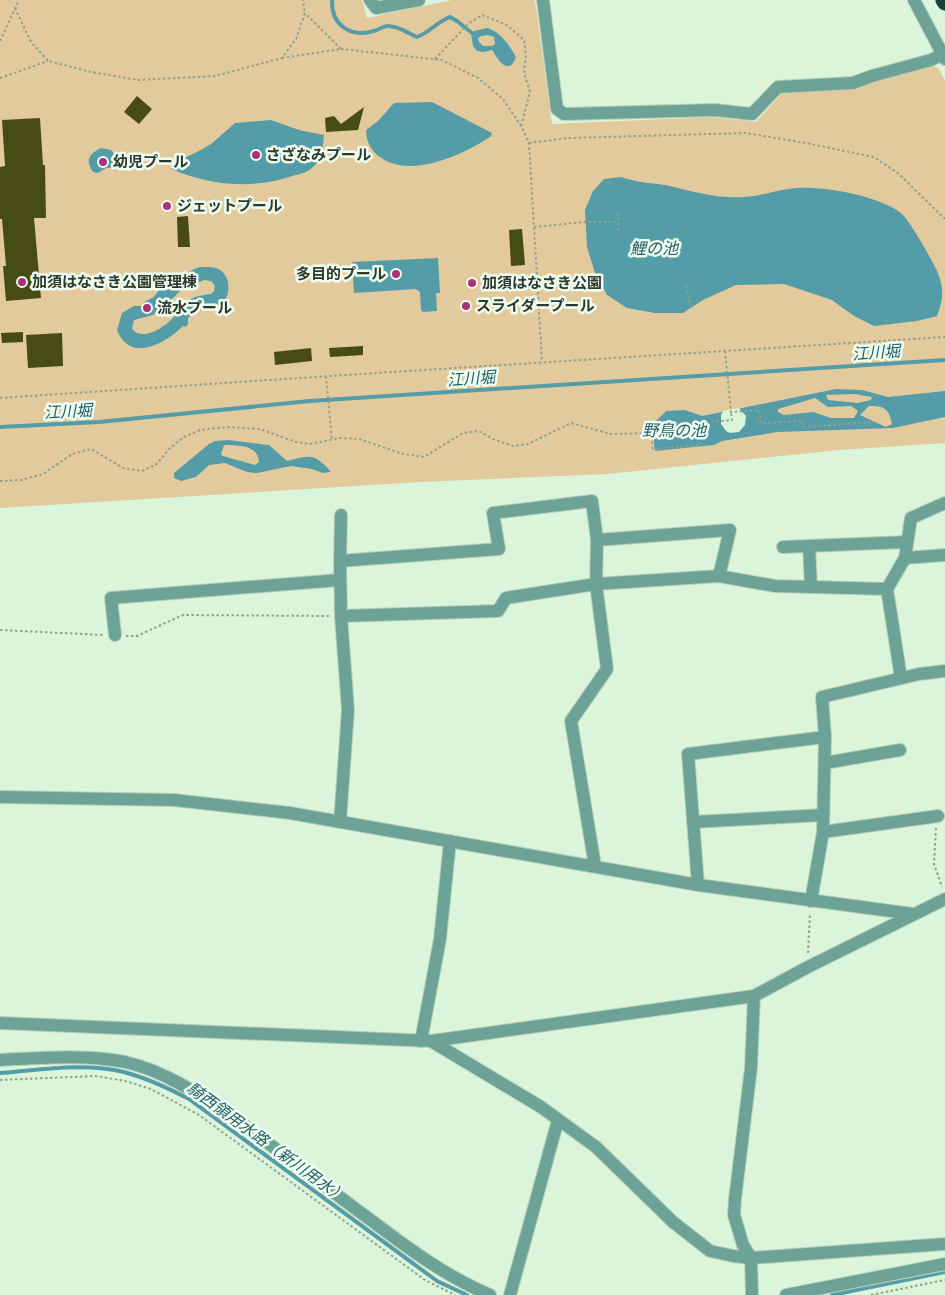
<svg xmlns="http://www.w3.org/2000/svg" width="945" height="1295" font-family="'Roboto Condensed','Noto Sans JP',sans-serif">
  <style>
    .green { fill: #e3ca9c }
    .water { fill: #549ca8; fill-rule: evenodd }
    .pier { fill: #dbf5db }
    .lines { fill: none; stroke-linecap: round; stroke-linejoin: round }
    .stream { stroke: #549ca8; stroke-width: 4 }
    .building { fill: #474c17 }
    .minor-casing { stroke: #b8cfb9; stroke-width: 14 }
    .highway-casing { stroke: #b8cfb9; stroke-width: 16 }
    .path { stroke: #8fa28f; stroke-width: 2; stroke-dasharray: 2.5 2.5; stroke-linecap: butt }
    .minor { stroke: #6da396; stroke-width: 12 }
    .highway { stroke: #134239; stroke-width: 15 }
    .poi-dot { fill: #af2f7c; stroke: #effff0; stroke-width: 2 }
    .labels { text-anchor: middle; stroke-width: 5; stroke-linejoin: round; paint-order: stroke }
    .poi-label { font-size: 15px; font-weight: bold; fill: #2e382f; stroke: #effff0; text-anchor: start }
    .water-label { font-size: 16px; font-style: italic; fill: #1f5c65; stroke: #effff0 }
  </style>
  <rect width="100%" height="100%" fill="#dbf5db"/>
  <!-- green -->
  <polygon class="green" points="0,0 362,0 367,18 452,0 535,0 552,124 712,117 756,122 783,92 860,86 932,65 939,69 945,81 945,443 839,450 607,474 420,482 0,508"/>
  <!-- water -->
  <g class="water">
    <path d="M487 28C501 32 509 45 516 57 509 77 498 60 492 50L483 52 477 51 473 46 471 34 474 31ZM488 35 494 37 495 44 492 46H483L479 42 478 38 481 36Z"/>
    <path d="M432 102 492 133 491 136C466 154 412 178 383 159 372 153 366 142 366 130L378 121 394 103Z"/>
    <path d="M271 120 299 130 324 135C323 146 322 159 313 167 307 173 300 174 292 176 251 190 210 185 171 169L178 161 201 150 211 144 235 123Z"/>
    <path d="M101 148 111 150C115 155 119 160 117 167L106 168 98 173 93 172C85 160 89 154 101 148Z"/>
    <path d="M621 177C635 182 650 183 665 185 692 191 717 199 744 197 762 196 779 189 797 188 823 186 883 196 903 215 910 222 928 253 933 263 944 284 945 295 937 316L917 321 874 326 854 316 832 300 784 284 736 285 703 300 683 313H655L627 308 607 295 595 273 587 247 585 210 593 191 604 179Z"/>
    <polygon points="438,258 440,293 436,293 437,311 423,312 421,310 420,292 416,289 354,293 352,262"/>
    <path d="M200 267C212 267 222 266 227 279 231 290 227 304 214 308 208 309 203 309 198 311 194 313 191 316 188 318V324L186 327 183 326C166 343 130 364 117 330L122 313 134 306H143L144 302 154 297 161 287 164 289C175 279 185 272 200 267ZM204 280 211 281 215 286 214 291 211 294C201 295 193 297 185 302 180 306 177 313 173 318 164 327 143 342 132 329L134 320 153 315 161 310 181 290Z"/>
    <path d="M836 389 862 390 888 397 945 391V417L893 428 777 432 722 441 714 445 655 451 652 425 666 411 685 410 702 416ZM854 394 872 397 871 400 858 403 828 400 826 395ZM815 398 828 407 851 406 858 411 854 418H831L813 412 784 415 778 412V409ZM869 406C884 406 889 408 892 424L886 427 860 415Z"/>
    <path d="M229 440 269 445 287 461C311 455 314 453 331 472L323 473 312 469 291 466 257 473 247 472 225 463 209 465 196 477 181 481 174 478V473L209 444 215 441ZM224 445C239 446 257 444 259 462L255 465 223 456 221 454Z"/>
  </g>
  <!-- pier -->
  <polygon class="pier" points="739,408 746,416 745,425 739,432 730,433 726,431 721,424 721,415 723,411"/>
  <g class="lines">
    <!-- stream -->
    <g class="stream">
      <path d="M332 0C331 25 350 38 374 31 379 30 383 26 388 26 399 26 407 33 417 37 430 32 437 22 450 17L457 21 472 33"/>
      <polyline points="0,427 99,422 310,401 945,360"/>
      <path d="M0 1073C40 1070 85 1062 124 1072 147 1078 168 1088 189 1099L437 1281 467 1295"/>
      <polyline points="832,1295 945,1272"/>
    </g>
  </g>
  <!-- building -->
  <g class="building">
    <polygon points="137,96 152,109 139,124 124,112"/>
    <polygon points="364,107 358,130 326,132 325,118 334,116 341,124"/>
    <polygon points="40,118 43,165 45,165 46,218 34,218 41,298 6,301 3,266 6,266 2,219 0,219 0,167 5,166 2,120"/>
    <polygon points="188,216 190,247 178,247 177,217"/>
    <polygon points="522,229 525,265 511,266 509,230"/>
    <polygon points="23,332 23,342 2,343 1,333"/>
    <polygon points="62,333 63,366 28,368 26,335"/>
    <polygon points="363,346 363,355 330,357 329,348"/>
    <polygon points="311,348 312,361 275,365 274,352"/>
  </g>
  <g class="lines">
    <!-- minor casing -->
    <g class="minor-casing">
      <g id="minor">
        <polyline points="370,0 376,8 419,0"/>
        <polyline points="543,0 557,109 564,114 715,110 752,114 778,87 853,83 872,76 931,60 943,54"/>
        <polyline points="914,0 945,59"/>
        <polyline points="809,546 811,587"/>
        <polyline points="783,547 907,542"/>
        <polyline points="905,558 945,555"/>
        <polyline points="340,561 341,515"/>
        <polyline points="887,589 905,558 911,518 945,503"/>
        <polyline points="341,616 498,611 506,598 596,584 719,576 775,586 887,589 901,678"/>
        <polyline points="115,635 111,598 340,580"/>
        <polyline points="825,763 900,750"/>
        <polyline points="0,797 174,800 290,813 698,885 913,914"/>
        <polyline points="340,822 348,710 341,616 340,561 499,549 493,513 592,501 597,540"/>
        <polyline points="693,822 823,815"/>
        <polyline points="823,832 938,816"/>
        <polyline points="595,866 571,721 607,669 596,584 597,540 730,530 719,576"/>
        <polyline points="698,885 688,754 825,737"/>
        <polyline points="811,901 823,832 825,737 822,697 919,674 945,671"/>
        <polyline points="0,1023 431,1041 754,996 808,967 945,899"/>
        <polyline points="421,1041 440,939 450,841"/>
        <polyline points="431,1041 541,1107 596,1147 673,1222 710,1251 733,1256 751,1258 945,1244"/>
        <path d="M0 1060C41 1058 84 1054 125 1062 166 1071 201 1096 235 1119 281 1152 326 1187 372 1221 409 1249 447 1277 490 1295"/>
        <polyline points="510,1295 558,1120"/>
        <polyline points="752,1295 751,1258 743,1245 734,1215 735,1199 751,1068 754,996"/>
        <polyline points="786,1295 945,1264"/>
      </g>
    </g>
    <!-- highway casing -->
    <g class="highway-casing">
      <polyline id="highway" points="943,0 945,3"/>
    </g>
    <!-- path -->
    <g class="path">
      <polyline points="15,8 31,42 48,61 91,72 138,80 215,76 282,58 296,39 305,13 303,0"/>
      <polyline points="0,41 19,0"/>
      <polyline points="341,49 442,60 478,78 503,99 521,126 529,143 542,362"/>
      <polyline points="282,58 341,49 305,13"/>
      <polyline points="435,59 469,23 482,15 507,25 524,40 526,56 524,73 530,92 521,126"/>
      <polyline points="0,78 48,61"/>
      <polyline points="529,143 568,138 746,133 806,143 874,157 899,174 945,219"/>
      <polyline points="618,213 618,230"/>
      <polyline points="534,227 585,222 618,222"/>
      <polyline points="686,286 691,308"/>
      <polyline points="725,351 731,412 759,410 761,423 802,421 803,427 874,422"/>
      <polyline points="326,376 332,440"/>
      <polyline points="0,398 345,375 945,337"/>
      <polyline points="0,481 21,480 43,474 72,454 91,449 123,468 142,471 157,464 169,449 184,437 200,430 226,427 260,429 296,442 310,444 340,438 359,439 403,454 424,457 463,433 479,431 493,439 513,446 528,444 571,423 611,434 651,433 653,449 700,445 698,423 732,420 731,412"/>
      <polyline points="0,630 104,635"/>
      <polyline points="126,636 137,636 183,615 329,616"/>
      <polyline points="936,828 934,864 942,887"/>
      <polyline points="808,953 810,913"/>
      <polyline points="0,1080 96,1076 125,1081 151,1089 199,1115 425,1280 455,1295"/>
      <polyline points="871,1295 945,1280"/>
    </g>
    <!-- minor -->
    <use href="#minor" class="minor"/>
    <!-- highway -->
    <use href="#highway" class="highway"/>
  </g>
  <!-- markers -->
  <g class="poi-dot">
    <circle cx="256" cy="155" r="5"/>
    <circle cx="103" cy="162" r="5"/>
    <circle cx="167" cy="206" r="5"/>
    <circle cx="396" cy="274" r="5"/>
    <circle cx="22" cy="282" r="5"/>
    <circle cx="472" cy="283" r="5"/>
    <circle cx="466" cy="306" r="5"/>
    <circle cx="147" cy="308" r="5"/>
  </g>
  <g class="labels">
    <!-- poi labels -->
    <g class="poi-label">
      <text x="266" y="160">さざなみプール</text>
      <text x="113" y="167">幼児プール</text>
      <text x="177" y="211">ジェットプール</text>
      <text x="386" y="279" text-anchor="end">多目的プール</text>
      <text x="32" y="287">加須はなさき公園管理棟</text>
      <text x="482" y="288">加須はなさき公園</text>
      <text x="476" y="311">スライダープール</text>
      <text x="157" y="313">流水プール</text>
    </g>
    <!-- water labels -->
    <g class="water-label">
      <text x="654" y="254">鯉の池</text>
      <text transform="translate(876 352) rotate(-4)" y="6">江川堀</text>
      <text transform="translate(471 378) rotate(-4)" y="6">江川堀</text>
      <text transform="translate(68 411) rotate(-3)" y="6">江川堀</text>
      <text x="674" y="436">野鳥の池</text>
      <text transform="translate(267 1142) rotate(36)" y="6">騎西領用水路（新川用水）</text>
    </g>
  </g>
</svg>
